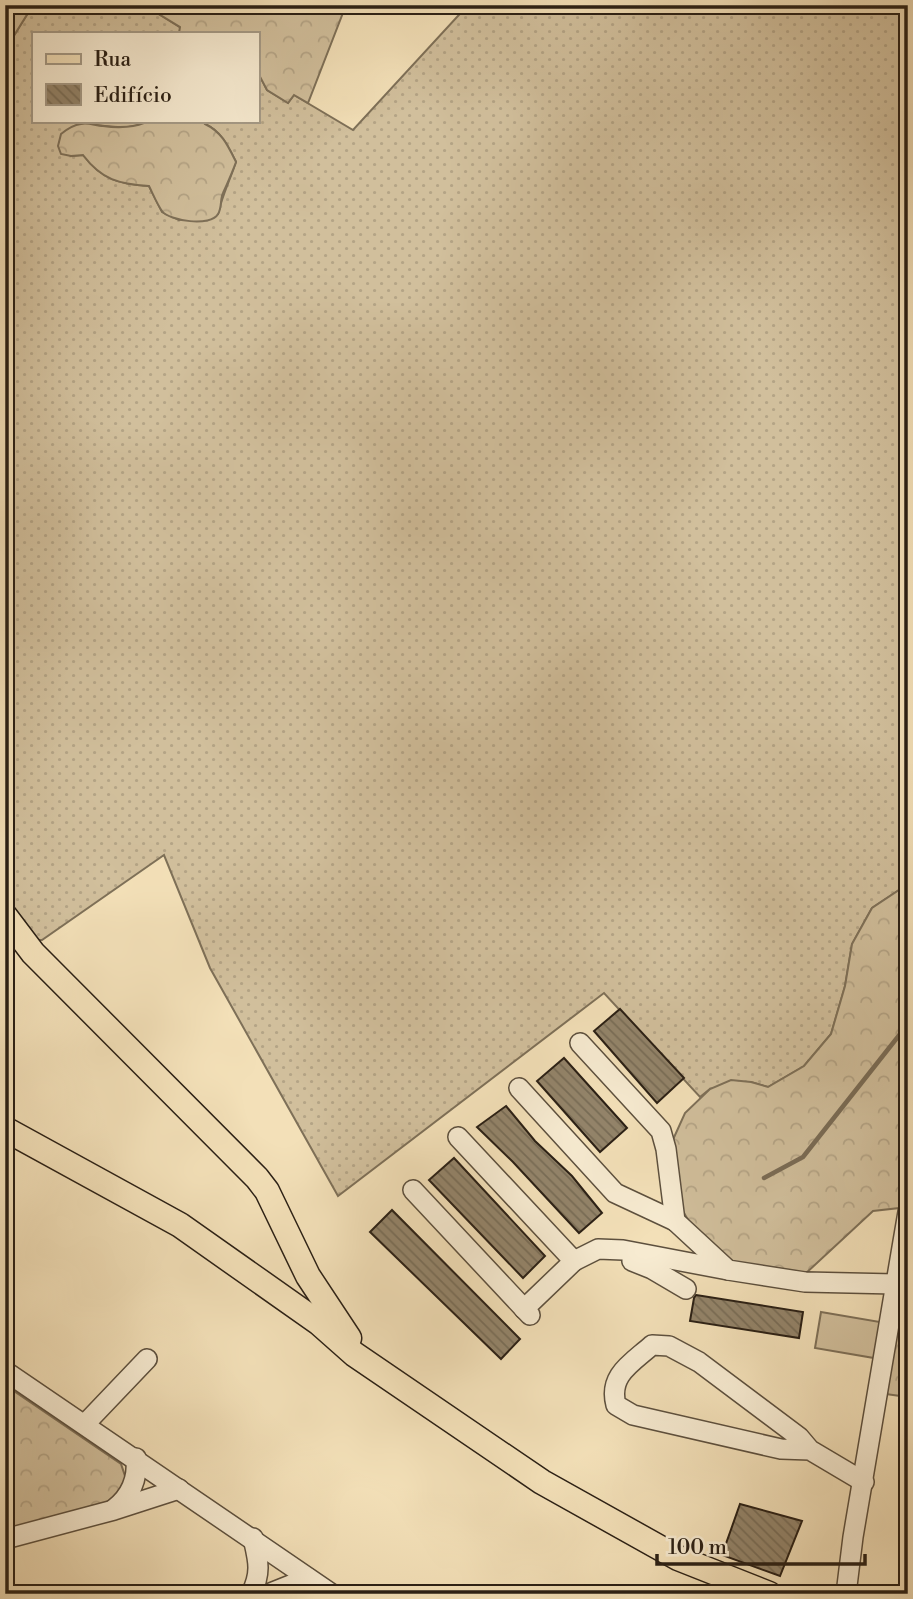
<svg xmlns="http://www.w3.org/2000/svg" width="913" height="1599" font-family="'Libre Bodoni',serif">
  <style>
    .grass { fill: url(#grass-dots); stroke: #7e7058; stroke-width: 2 }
    .forest { fill: url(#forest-crowns); stroke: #7e7058; stroke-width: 2 }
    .pitch { fill: #d1bf9c; stroke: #7e7058; stroke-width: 2 }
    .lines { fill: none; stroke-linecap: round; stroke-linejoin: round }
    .stream { stroke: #7a6c56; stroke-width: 4.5 }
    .building { fill: url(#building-back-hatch); stroke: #2b2015; stroke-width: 2 }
    .minor-casing { stroke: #5d503e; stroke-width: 22 }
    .major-casing { stroke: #2b2015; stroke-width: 27 }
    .minor { stroke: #f7ebd1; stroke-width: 19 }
    .major { stroke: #f3e0b8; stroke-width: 24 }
  </style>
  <defs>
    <pattern id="grass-dots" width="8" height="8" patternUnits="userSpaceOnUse" patternTransform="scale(1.75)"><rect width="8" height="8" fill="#d1bf9c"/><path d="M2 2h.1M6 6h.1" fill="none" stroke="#b4a486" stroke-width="1.8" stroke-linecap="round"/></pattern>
    <pattern id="forest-crowns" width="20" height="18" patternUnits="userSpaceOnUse" patternTransform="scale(1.75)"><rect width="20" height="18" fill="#d1bf9c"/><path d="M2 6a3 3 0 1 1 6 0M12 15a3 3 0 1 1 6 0" fill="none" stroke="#b4a486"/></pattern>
    <pattern id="building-back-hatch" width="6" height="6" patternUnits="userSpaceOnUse" patternTransform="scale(1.75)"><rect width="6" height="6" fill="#93846a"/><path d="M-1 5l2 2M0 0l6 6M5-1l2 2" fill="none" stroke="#786c56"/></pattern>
  </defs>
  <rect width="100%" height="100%" fill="#f3e0b8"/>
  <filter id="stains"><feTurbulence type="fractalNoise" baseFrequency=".00286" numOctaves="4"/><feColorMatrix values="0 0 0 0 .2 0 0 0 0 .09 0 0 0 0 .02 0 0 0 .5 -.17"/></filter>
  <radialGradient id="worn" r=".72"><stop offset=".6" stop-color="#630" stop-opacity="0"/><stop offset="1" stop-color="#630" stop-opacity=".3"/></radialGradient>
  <!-- grass -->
  <path class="grass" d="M33 5H144L181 28 179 33H33V121H148C130 131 103 126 84 123L71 156 83 155C102 180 119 184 149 186L162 212 179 220 218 214C222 196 230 180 236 162 228 146 222 132 205 124L206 121H257V70L267 90 288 103 294 95 353 130 468 5H908V884L872 908 852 944 845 986 831 1034 804 1066 768 1087 751 1082 710 1089 700 1097 604 993 338 1196 210 968 164 855 42 940H38L5 896V50Z"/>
  <!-- forest -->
  <g class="forest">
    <polygon points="5,5 33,5 5,50"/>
    <polygon points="144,5 346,5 308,103 294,95 288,103 267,90 257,71 257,33 179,33 180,27"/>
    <path d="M148 121H206L205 124C222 132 228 146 236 162 232 173 228 182 223 193 220 199 222 208 218 214 211 227 169 221 162 211 157 204 153 194 149 186 119 184 102 180 83 155L71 156 61 154 58 146 61 134C67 129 73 125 81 124 88 122 96 126 103 126 117 128 137 128 148 121Z"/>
    <polygon points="908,884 908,1207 873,1211 804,1275 731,1261 696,1233 681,1208 671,1144 685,1113 710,1089 731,1080 751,1082 768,1087 804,1066 831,1034 845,986 852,944 872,908"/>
    <polygon points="908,1269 908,1397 878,1393"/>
    <polygon points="5,1385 121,1464 126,1479 112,1502 5,1532"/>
  </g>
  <!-- pitch -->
  <polygon class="pitch" points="821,1312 880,1322 874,1358 815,1348"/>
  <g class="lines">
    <!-- stream -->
    <polyline class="stream" points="764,1178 803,1157 908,1024"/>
  </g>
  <!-- building -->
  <g class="building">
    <polygon points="620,1009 684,1078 657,1103 594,1031"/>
    <polygon points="564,1058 627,1128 600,1152 537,1081"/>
    <polygon points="506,1106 535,1141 572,1176 602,1213 579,1233 513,1162 477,1127"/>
    <polygon points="454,1158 545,1256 523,1278 429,1180"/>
    <polygon points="392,1210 520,1339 501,1359 370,1232"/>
    <polygon points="696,1295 803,1312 799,1338 690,1321 694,1298"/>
    <polygon points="740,1504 802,1521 780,1576 722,1555"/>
  </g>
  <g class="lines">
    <!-- minor casing -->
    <g class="minor-casing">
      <g id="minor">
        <polyline points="580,1043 661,1131 666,1149 675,1221 728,1270 805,1282 895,1284"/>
        <polyline points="519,1088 615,1193 675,1221"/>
        <polyline points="458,1137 574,1261 524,1309"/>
        <polyline points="413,1190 530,1315"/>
        <polyline points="574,1261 598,1249 623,1250 728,1270"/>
        <polyline points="632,1261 652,1269 686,1289"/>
        <polyline points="5,1371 332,1594"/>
        <polyline points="85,1424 147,1359"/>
        <path d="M810 1450 781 1449 633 1415 616 1405C608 1375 632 1363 652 1345L669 1346 699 1362 799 1437 810 1450 864 1482"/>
        <path d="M114 1509C131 1496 138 1479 136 1458"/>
        <polyline points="5,1539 114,1510 179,1489"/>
        <path d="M251 1594C262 1572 258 1560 253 1538"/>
        <polyline points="268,1594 308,1578"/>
        <polyline points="846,1594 853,1537 908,1212"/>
      </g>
    </g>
    <!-- major casing -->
    <g class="major-casing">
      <g id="major">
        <polyline points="5,916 33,953 257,1178 267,1191 308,1276 349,1338"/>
        <polyline points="5,1129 180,1225 319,1323 354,1354 542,1482 678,1558 769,1594"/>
      </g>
    </g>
    <!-- minor -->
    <use href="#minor" class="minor"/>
    <!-- major -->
    <use href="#major" class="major"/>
  </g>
  <!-- margin -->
  <rect width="913" height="1599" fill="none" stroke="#f3e0b8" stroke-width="28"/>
  <rect x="7" y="7" width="899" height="1585" fill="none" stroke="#2b2015" stroke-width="3.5"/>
  <rect x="14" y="14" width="885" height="1571" fill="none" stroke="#2b2015" stroke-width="2"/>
  <!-- legend -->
  <rect x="32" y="32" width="228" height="91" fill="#f7ebd1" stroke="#a59a86" stroke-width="2"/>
  <rect x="46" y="54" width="35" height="10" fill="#f3e0b8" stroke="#a59a86" stroke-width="2"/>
  <text x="94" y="66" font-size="21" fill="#2b2015">Rua</text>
  <rect x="46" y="84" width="35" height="21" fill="url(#building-back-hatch)" stroke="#a59a86" stroke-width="2"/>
  <text x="94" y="102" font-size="21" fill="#2b2015">Edifício</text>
  <!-- scale -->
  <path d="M657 1554v10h208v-10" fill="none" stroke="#2b2015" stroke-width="3.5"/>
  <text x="668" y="1554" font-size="21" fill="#2b2015" stroke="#f7ebd1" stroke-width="5" paint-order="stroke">100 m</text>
  <rect width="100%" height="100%" filter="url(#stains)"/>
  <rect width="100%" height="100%" fill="url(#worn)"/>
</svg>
